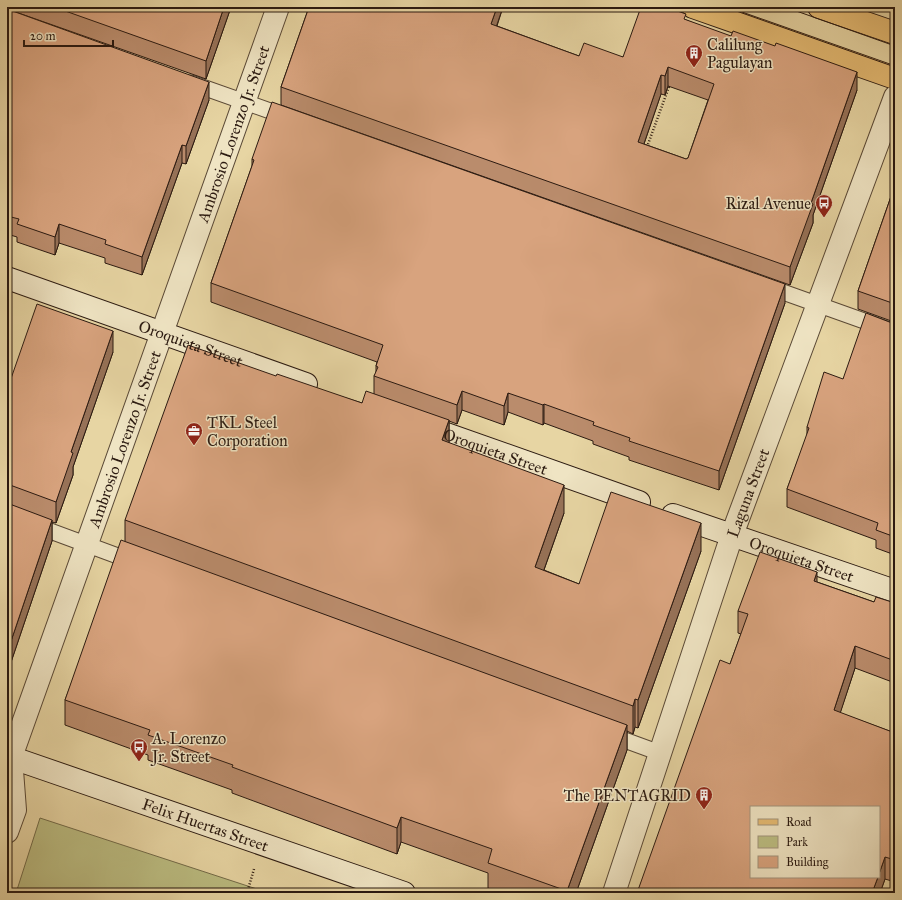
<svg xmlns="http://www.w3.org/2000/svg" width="902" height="900" font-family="'IM FELL Great Primer',serif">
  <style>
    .green { fill: #bbbc81; stroke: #736b49 }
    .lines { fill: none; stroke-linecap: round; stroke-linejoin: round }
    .lane-casing { stroke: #5a4936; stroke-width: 17 }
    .street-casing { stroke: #5a4936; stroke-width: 24 }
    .secondary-casing { stroke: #2b1a11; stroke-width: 24 }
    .primary-casing { stroke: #2b1a11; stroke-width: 24 }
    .path { stroke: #2b1a11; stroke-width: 2.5; stroke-dasharray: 1 2; stroke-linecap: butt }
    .lane { stroke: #efe4c3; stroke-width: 15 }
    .street { stroke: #efe4c3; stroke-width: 22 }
    .secondary { stroke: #efe4c3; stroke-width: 22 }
    .primary { stroke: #e4ba72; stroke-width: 22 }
    .tram { stroke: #2b1a11; stroke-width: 1 }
    .wall { fill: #ba8c6c; stroke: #2b1a11; fill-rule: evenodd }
    .shaded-wall { fill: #977258; stroke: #2b1a11 }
    .building { fill: #d8a37e; stroke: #2b1a11; fill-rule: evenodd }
    .labels { text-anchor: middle; stroke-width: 3; stroke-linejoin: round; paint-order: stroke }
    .poi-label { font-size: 16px; fill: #2b1a11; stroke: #efe4c3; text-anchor: start }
    .street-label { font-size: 16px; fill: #2b1a11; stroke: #efe4c3 }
  </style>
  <rect width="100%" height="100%" fill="#e7d5a3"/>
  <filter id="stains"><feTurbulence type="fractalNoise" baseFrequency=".005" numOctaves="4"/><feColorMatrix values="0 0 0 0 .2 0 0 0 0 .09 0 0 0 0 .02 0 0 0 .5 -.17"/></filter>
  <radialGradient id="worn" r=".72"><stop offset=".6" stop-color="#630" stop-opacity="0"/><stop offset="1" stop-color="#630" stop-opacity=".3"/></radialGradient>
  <!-- green -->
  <polygon class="green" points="40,818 269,893 16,893"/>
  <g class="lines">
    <!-- lane casing -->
    <g class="lane-casing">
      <g id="lane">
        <polyline points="191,83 287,117"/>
        <polyline points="766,286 895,332"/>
        <polyline points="7,515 134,562"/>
        <polyline points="608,734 660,753"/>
      </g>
    </g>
    <!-- street casing -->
    <g class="street-casing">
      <g id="street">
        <path id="s1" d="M7 762 11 757 278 7"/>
        <polyline points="7,832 15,810 11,757"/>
        <path id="s2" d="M614 893 732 535 895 97"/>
      </g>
    </g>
    <!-- secondary casing -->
    <g class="secondary-casing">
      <g id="secondary">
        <path id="s3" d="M7 278 306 384"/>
        <path id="s4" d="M421 425 639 502"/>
        <path id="s5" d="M673 515 895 591"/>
        <path id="s6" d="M7 756 404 893"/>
      </g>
    </g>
    <!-- primary casing -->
    <g class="primary-casing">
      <g id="primary">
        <polyline points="693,7 895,78"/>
        <polyline points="819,7 895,33"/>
      </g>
    </g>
    <!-- path -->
    <g class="path">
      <polyline points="647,147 670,84"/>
      <polyline points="247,893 254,869"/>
    </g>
    <!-- lane -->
    <use href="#lane" class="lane"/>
    <!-- street -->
    <use href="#street" class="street"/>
    <!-- secondary -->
    <use href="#secondary" class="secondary"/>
    <!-- primary -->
    <use href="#primary" class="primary"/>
    <!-- tram -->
    <g class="tram">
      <polyline points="725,7 895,67"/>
      <polyline points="785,7 895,46"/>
    </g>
  </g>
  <!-- wall -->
  <g class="wall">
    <polygon points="7,7 234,7 232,11 230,10 206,79 10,10 7,9 209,100 186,164 182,163 142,275 105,263 105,258 59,243 55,255 17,242 17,237 7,234"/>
    <path d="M309 7H503L497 26 579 56 623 57 686 20 857 90 813 215V223L790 285 281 105V87ZM668 86 708 100 688 158 686 159 644 144 661 94 665 95Z"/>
    <polygon points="252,159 785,303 719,490 629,460 629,457 593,444 593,441 544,423 543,425 508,412 504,425 462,410 457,424 449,421 449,443 564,513 544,570 579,584 701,551 638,728 635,727 633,734 627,731 627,750 576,893 501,893 488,888 488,873 401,842 397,854 232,793 232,790 148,760 148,755 65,725 65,700 125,542 125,520 276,376 362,403 374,394 374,376 376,373 376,366 377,362 211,302 211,283 252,166"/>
    <polygon points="895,185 895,555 876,548 876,540 787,507 787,489 807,436 807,427 843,379 892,323 894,322 858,309 858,291"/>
    <polygon points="113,352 73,467 73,475 56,523 52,522 52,541 7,674 7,390"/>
    <polygon points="817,582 874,602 895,603 895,683 855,668 840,713 895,733 895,882 885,879 880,893 637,893 730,664 741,634 738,633 738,611"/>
  </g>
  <!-- shaded-wall -->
  <g class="shaded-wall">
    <polygon points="224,7 230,7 230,10 206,79 206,61"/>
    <polygon points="497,7 503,7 491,42 491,24"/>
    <polygon points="668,67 668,86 665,95 665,76"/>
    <polygon points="857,72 857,90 813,215 813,223 790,285 790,267 811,203"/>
    <polygon points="661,75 661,94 638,161 638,142"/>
    <polygon points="209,82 209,100 186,164 186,146"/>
    <polygon points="182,145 182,163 142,275 142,257"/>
    <polygon points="59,224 59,243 55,255 55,237"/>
    <polygon points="785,284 785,303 719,490 719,471"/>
    <polygon points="113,331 113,352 73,467 73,475 56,523 56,502 71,452"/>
    <polygon points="462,391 462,410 457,424 457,405"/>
    <polygon points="508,393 508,412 504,425 504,406"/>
    <polygon points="544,404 544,423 543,425 543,405"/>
    <polygon points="449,420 449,448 442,440"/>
    <polygon points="564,485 564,513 535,595 535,567"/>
    <polygon points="52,520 52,541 7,674 7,653"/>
    <polygon points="701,523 701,551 638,728 638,700"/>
    <polygon points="817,572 817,594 814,581"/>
    <polygon points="855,646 855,668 834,732 834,710"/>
    <polygon points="635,699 635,727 633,734 633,706"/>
    <polygon points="627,725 627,750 576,893 567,893 567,891"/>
    <polygon points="401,817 401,842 397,854 397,828"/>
    <polygon points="885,857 885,879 880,893 872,893 878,877 879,877 879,874"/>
  </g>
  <!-- building -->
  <g class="building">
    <polygon points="54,7 224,7 206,61"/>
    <path d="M309 7H497L491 24 579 56 584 43 623 57 641 7H666L686 14 684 19 731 36 733 31 775 46 776 43 857 72 811 203 813 204 790 267 281 87ZM668 67 714 84 688 158 686 159 638 142 661 75 665 76Z"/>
    <polygon points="7,9 209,82 186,146 182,145 142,257 105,244 106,240 59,224 55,237 17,224 19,219 7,216"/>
    <polygon points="272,102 785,284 719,471 629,441 630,438 593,425 594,422 544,404 543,405 508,393 504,406 462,391 457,405 374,376 378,367 376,366 383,345 211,283 254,160 252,159"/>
    <polygon points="895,185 895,304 858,291"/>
    <polygon points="37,304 113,331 71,452 73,453 56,502 10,485 7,486 7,390"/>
    <polygon points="866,313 892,323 895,322 895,537 876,530 878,523 787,489 809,428 807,427 824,372 843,379"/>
    <polygon points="188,345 276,376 277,374 362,403 366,391 449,420 442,440 564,485 535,567 579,584 611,492 701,523 638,700 635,699 633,706 125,520"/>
    <polygon points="7,503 52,520 7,653"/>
    <polygon points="121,540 627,725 567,891 488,863 492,849 401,817 397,828 232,767 233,765 148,735 150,730 65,700"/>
    <polygon points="760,552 817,572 814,581 874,602 876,597 895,603 895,661 855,646 834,710 895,733 895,860 885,857 879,874 879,807 751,807 751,877 878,877 872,893 637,893 720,660 730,664 748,614 738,611"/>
  </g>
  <!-- icons -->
  <defs>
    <g id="building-pin" transform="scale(0.9)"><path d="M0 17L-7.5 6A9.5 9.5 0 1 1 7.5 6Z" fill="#8f2418" stroke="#efe4c3"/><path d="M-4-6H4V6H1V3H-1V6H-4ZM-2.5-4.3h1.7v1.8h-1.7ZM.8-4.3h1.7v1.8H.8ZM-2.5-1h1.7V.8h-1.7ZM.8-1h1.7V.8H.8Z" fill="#fff"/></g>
    <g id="bus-pin" transform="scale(0.9)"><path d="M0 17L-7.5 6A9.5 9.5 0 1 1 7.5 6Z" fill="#8f2418" stroke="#efe4c3"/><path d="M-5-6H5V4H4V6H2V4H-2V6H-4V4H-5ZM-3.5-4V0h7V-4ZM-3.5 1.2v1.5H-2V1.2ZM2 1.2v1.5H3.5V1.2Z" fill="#fff"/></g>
    <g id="office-pin" transform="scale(0.9)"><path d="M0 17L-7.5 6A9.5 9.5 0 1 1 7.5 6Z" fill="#8f2418" stroke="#efe4c3"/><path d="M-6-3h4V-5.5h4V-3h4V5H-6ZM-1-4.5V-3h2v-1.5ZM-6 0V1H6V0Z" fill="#fff"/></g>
  </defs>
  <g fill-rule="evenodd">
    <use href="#building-pin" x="694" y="53"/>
    <use href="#bus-pin" x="824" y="203"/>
    <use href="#office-pin" x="194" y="431"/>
    <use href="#bus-pin" x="139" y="747"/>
    <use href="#building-pin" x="704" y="795"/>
  </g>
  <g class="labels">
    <!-- poi labels -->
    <g class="poi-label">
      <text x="707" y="50">Calilung<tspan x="707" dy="18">Pagulayan</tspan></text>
      <text x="811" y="209" text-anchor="end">Rizal Avenue</text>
      <text x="207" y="428">TKL Steel<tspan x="207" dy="18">Corporation</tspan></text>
      <text x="152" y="744">A. Lorenzo<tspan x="152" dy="18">Jr. Street</tspan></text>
      <text x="691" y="801" text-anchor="end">The PENTAGRID</text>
    </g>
    <!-- street labels -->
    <g class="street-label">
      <text dy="6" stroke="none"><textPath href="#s1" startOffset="668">Ambrosio Lorenzo Jr. Street</textPath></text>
      <text dy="6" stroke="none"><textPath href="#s3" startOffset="195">Oroquieta Street</textPath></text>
      <text dy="6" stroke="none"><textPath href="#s1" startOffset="344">Ambrosio Lorenzo Jr. Street</textPath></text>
      <text dy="6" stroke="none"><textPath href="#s4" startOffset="79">Oroquieta Street</textPath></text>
      <text dy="6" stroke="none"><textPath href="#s2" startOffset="422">Laguna Street</textPath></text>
      <text dy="6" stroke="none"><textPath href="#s5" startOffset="136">Oroquieta Street</textPath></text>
      <text dy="6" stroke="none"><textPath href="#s6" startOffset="210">Felix Huertas Street</textPath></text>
    </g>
  </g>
  <!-- margin -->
  <rect width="902" height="900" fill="none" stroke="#e7d5a3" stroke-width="24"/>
  <rect x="8" y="8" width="886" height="884" fill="none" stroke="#2b1a11" stroke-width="2"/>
  <rect x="12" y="12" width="878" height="876" fill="none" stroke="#2b1a11"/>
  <!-- legend -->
  <rect x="750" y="806" width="130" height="72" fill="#efe4c3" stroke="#a1937c"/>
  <rect x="758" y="819" width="20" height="6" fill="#e4ba72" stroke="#a1937c"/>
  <text x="786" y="826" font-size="12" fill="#2b1a11">Road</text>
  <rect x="758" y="836" width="20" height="12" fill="#bbbc81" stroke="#a1937c"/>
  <text x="786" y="846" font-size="12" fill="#2b1a11">Park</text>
  <rect x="758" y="856" width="20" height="12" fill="#d8a37e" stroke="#a1937c"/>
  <text x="786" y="866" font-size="12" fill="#2b1a11">Building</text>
  <!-- scale -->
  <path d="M24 40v6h89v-6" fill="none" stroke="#2b1a11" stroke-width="2"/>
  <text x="30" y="40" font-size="12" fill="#2b1a11" stroke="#efe4c3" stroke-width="3" paint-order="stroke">20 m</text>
  <rect width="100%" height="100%" filter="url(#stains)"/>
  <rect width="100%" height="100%" fill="url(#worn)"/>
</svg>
